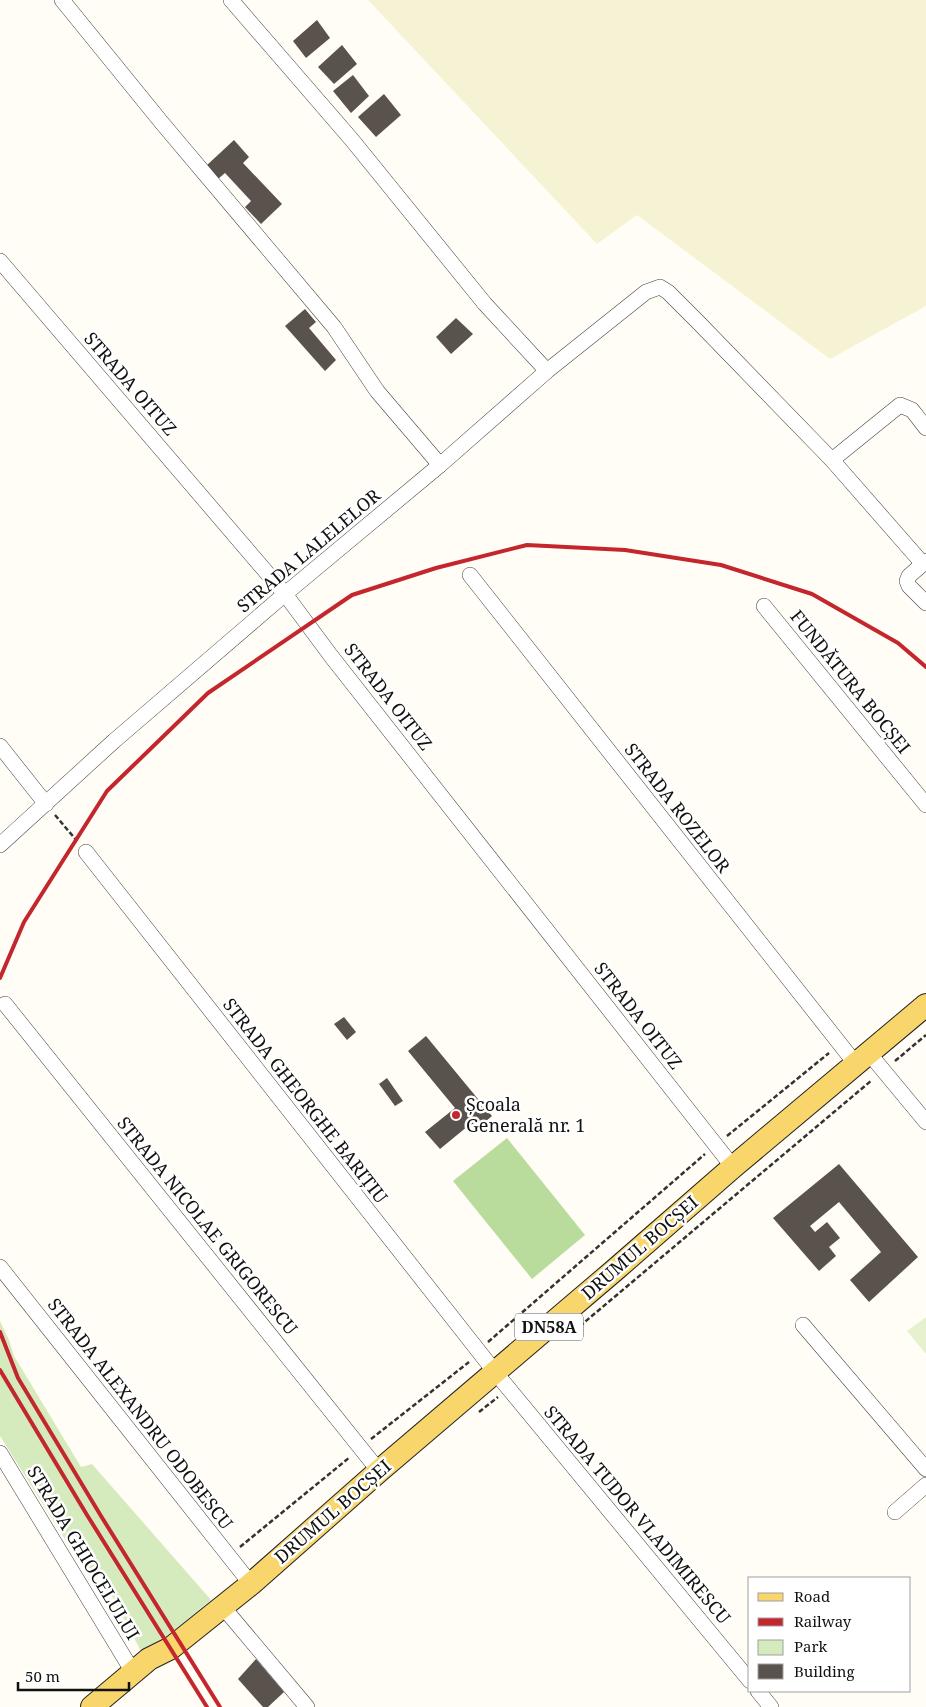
<svg xmlns="http://www.w3.org/2000/svg" width="926" height="1707" font-family="'Noto Serif',serif">
  <style>
    .farmland { fill: #f6f3d4 }
    .green { fill: #d5ebbd }
    .forest { fill: #b9dc9c }
    .pitch { fill: #e6f2cf }
    .building { fill: #5a524d }
    .lines { fill: none; stroke-linecap: round; stroke-linejoin: round }
    .street-casing { stroke: #444; stroke-width: 16 }
    .primary-casing { stroke: #222; stroke-width: 24 }
    .path { stroke: #333; stroke-width: 2.5; stroke-dasharray: 5 2.5; stroke-linecap: butt }
    .street { stroke: #fff; stroke-width: 15 }
    .primary { stroke: #f9d66b; stroke-width: 22 }
    .rail { stroke: #c4262e; stroke-width: 4 }
    .poi-dot { fill: #c4262e; stroke: #fff; stroke-width: 2 }
    .labels { text-anchor: middle; stroke-width: 5; stroke-linejoin: round; paint-order: stroke }
    .shield { fill: #fff; stroke: #585858; stroke-width: 1 }
    .shield-label { font-size: 16px; font-weight: bold; fill: #111 }
    .street-label { font-size: 18px; fill: #111; stroke: #fff }
    .poi-label { font-size: 18px; fill: #111; stroke: #fff; text-anchor: start }
  </style>
  <rect width="100%" height="100%" fill="#fffdf5"/>
  <!-- farmland -->
  <polygon class="farmland" points="368,0 926,0 926,306 830,359 637,215 597,244"/>
  <!-- green -->
  <polygon class="green" points="0,1321 9,1340 14,1356 81,1467 92,1464 211,1600 143,1655 100,1573 80,1563 0,1436"/>
  <!-- forest -->
  <polygon class="forest" points="507,1138 585,1235 532,1279 453,1181"/>
  <!-- pitch -->
  <polygon class="pitch" points="926,1317 926,1354 907,1331"/>
  <!-- building -->
  <g class="building">
    <polygon points="317,20 330,38 306,58 293,41"/>
    <polygon points="342,45 357,64 334,84 318,67"/>
    <polygon points="353,75 369,96 351,113 333,91"/>
    <polygon points="384,94 401,115 376,137 358,117"/>
    <polygon points="234,140 249,157 243,163 282,204 261,224 245,207 251,201 225,173 218,179 206,166"/>
    <polygon points="305,309 316,322 309,328 336,360 325,371 285,326"/>
    <polygon points="456,318 473,334 451,354 436,337"/>
    <polygon points="344,1017 356,1032 347,1040 334,1024"/>
    <polygon points="426,1036 492,1116 473,1132 468,1126 440,1149 425,1132 455,1108 408,1051"/>
    <polygon points="387,1078 403,1101 395,1106 379,1084"/>
    <polygon points="839,1164 918,1257 869,1302 850,1280 881,1252 839,1202 810,1226 815,1232 827,1222 840,1238 829,1247 836,1256 819,1271 773,1218"/>
    <polygon points="256,1659 284,1692 268,1707 263,1707 238,1679"/>
  </g>
  <g class="lines">
    <!-- street casing -->
    <g class="street-casing">
      <g id="street">
        <polyline points="62,0 162,123 334,327 377,391 440,465"/>
        <polyline points="231,0 352,140 485,304 547,371"/>
        <polyline points="0,261 285,594 331,656 733,1167"/>
        <polyline points="832,460 900,405 912,410 926,428"/>
        <polyline points="926,561 909,576 907,581 909,586 926,603"/>
        <polyline points="470,575 855,1063"/>
        <polyline points="764,606 926,805"/>
        <polyline points="0,746 46,804"/>
        <polyline points="0,845 114,741 285,594 440,465 547,371 646,292 660,287 668,292 698,322 832,460 923,564"/>
        <polyline points="86,852 495,1372 750,1681"/>
        <polyline points="5,1004 379,1471"/>
        <polyline points="868,1052 926,1122"/>
        <polyline points="0,1267 251,1584"/>
        <polyline points="803,1325 926,1469"/>
        <polyline points="0,1453 133,1672"/>
        <polyline points="895,1512 926,1485"/>
        <polyline points="223,1607 307,1707"/>
        <polyline points="758,1691 771,1707"/>
      </g>
    </g>
    <!-- primary casing -->
    <g class="primary-casing">
      <polyline id="primary" points="92,1707 149,1659 171,1648 251,1584 379,1471 616,1269 733,1167 926,1005"/>
    </g>
    <!-- path -->
    <g class="path">
      <polyline points="55,815 77,841"/>
      <polyline points="895,1061 926,1035"/>
      <polyline points="727,1136 829,1053"/>
      <polyline points="574,1331 872,1080"/>
      <polyline points="488,1342 705,1154"/>
      <polyline points="479,1412 498,1397"/>
      <polyline points="371,1439 469,1362"/>
      <polyline points="240,1547 350,1457"/>
    </g>
    <!-- street -->
    <use href="#street" class="street"/>
    <!-- primary -->
    <use href="#primary" class="primary"/>
    <!-- rail -->
    <g class="rail">
      <polyline points="0,978 24,922 107,791 208,693 352,595 436,568 527,545 625,550 721,565 812,594 898,643 926,667"/>
      <polyline points="0,1332 18,1378 101,1516 220,1707"/>
      <polyline points="0,1370 87,1515 207,1707"/>
    </g>
  </g>
  <!-- markers -->
  <circle class="poi-dot" cx="456" cy="1115" r="5"/>
  <g class="labels">
    <!-- shield labels -->
    <rect class="shield" x="515" y="1313.5" width="68" height="27" rx="4"/>
    <g class="shield-label">
      <text x="549" y="1333">DN58A</text>
    </g>
    <!-- street labels -->
    <g class="street-label">
      <text transform="translate(130 384) rotate(49)" y="6">STRADA OITUZ</text>
      <text transform="translate(309 551) rotate(-40)" y="6">STRADA LALELELOR</text>
      <text transform="translate(850 682) rotate(51)" y="6">FUNDĂTURA BOCȘEI</text>
      <text transform="translate(388 697) rotate(52)" y="6">STRADA OITUZ</text>
      <text transform="translate(677 808) rotate(52)" y="6">STRADA ROZELOR</text>
      <text transform="translate(638 1016) rotate(52)" y="6">STRADA OITUZ</text>
      <text transform="translate(305 1101) rotate(52)" y="6">STRADA GHEORGHE BARIȚIU</text>
      <text transform="translate(207 1226) rotate(51)" y="6">STRADA NICOLAE GRIGORESCU</text>
      <text transform="translate(640 1248) rotate(-41)" y="6">DRUMUL BOCȘEI</text>
      <text transform="translate(140 1414) rotate(52)" y="6">STRADA ALEXANDRU ODOBESCU</text>
      <text transform="translate(333 1512) rotate(-41)" y="6">DRUMUL BOCȘEI</text>
      <text transform="translate(637 1515) rotate(50)" y="6">STRADA TUDOR VLADIMIRESCU</text>
      <text transform="translate(83 1553) rotate(59)" y="6">STRADA GHIOCELULUI</text>
    </g>
    <!-- poi labels -->
    <g class="poi-label">
      <text x="466" y="1111">Școala<tspan x="466" dy="21">Generală nr. 1</tspan></text>
    </g>
  </g>
  <!-- legend -->
  <rect x="748" y="1577" width="162" height="115" fill="#ffffff" stroke="#a0a0a0"/>
  <rect x="758" y="1593" width="25" height="8" fill="#f9d66b" stroke="#a0a0a0"/>
  <text x="794" y="1602" font-size="15" fill="#111111">Road</text>
  <rect x="758" y="1618" width="25" height="8" fill="#c4262e" stroke="#a0a0a0"/>
  <text x="794" y="1627" font-size="15" fill="#111111">Railway</text>
  <rect x="758" y="1640" width="25" height="15" fill="#d5ebbd" stroke="#a0a0a0"/>
  <text x="794" y="1652" font-size="15" fill="#111111">Park</text>
  <rect x="758" y="1664" width="25" height="15" fill="#5a524d" stroke="#a0a0a0"/>
  <text x="794" y="1677" font-size="15" fill="#111111">Building</text>
  <!-- scale -->
  <path d="M18 1682v8h111v-8" fill="none" stroke="#111111" stroke-width="2.5"/>
  <text x="25" y="1682" font-size="15" fill="#111111" stroke="#ffffff" stroke-width="4" paint-order="stroke">50 m</text>
</svg>
